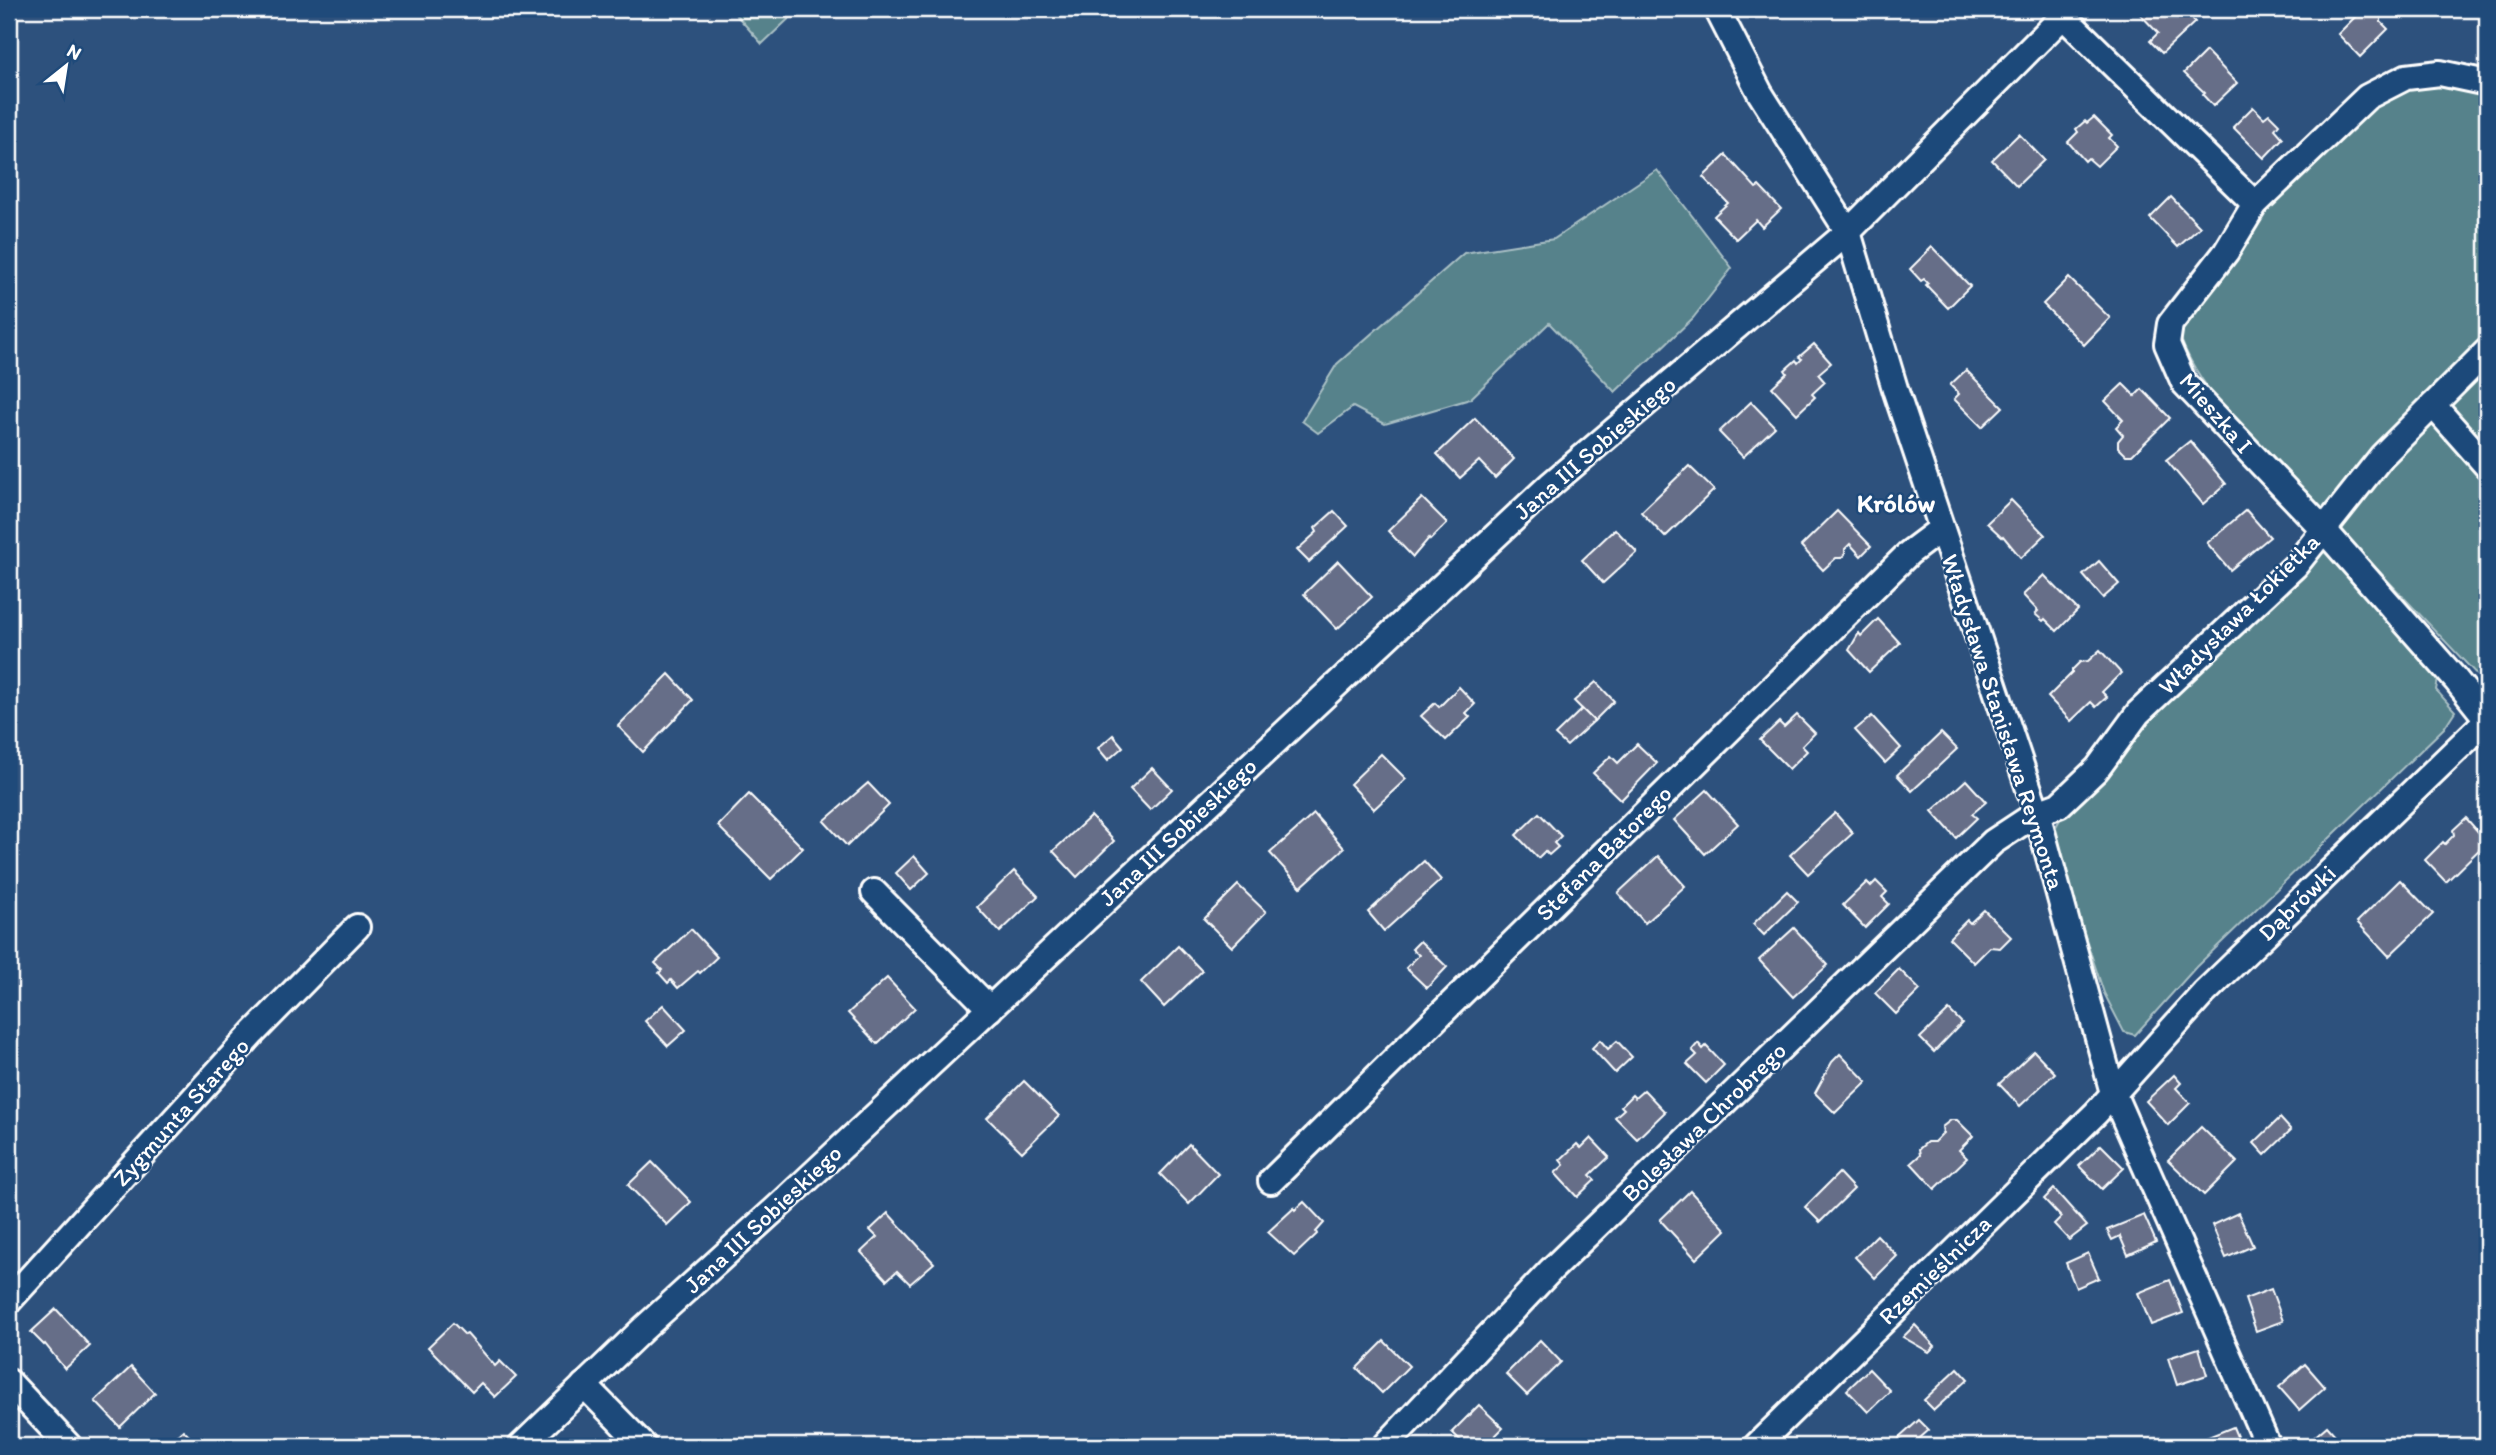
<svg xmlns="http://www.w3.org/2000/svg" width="2496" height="1455" font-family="Itim,sans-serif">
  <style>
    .green { fill: #56828b; stroke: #aac0c5; stroke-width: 2 }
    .building { fill: #666e88; stroke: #fff; stroke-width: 2 }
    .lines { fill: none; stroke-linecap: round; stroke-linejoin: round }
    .minor-casing { stroke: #fff; stroke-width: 30 }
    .minor { stroke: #1f4a7a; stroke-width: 24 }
    .labels { text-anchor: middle; stroke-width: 5; stroke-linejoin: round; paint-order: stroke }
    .street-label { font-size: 24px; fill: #fff; stroke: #1f4a7a }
    .neighbourhood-label { font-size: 26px; font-weight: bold; fill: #fff; stroke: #1f4a7a }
  </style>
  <rect width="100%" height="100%" fill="#2d517d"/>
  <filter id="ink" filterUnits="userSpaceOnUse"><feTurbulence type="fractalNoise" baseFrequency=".0143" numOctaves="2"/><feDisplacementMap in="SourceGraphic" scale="14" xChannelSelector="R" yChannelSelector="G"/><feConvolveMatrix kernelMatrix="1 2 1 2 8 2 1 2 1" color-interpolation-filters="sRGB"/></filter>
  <g filter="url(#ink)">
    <!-- green -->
    <g class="green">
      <polygon points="731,9 799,9 762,44"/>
      <path d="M2434 80 2487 92V340L2328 516C2279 466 2197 397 2178 330L2271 202 2372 101Z"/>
      <polygon points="1657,170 1732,268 1693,318 1615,392 1549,323 1470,399 1385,424 1353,407 1318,433 1302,421 1337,364 1464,253 1554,239"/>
      <polygon points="2487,351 2487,678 2481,679 2337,527"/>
      <polygon points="2330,547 2438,679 2436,690 2455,711 2444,728 2196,967 2135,1035 2124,1032 2104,993 2071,894 2054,830 2062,816 2092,791 2159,707 2302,571"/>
    </g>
    <!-- building -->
    <g class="building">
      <polygon points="2144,9 2182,9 2195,22 2162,53 2150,41 2158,33 2139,13"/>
      <polygon points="2363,9 2378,14 2381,18 2381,22 2388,29 2360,57 2338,34"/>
      <polygon points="2206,51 2237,83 2213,106 2203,95 2205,93 2184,73"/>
      <polygon points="2253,107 2264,118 2269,114 2279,124 2275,129 2283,138 2264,158 2233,127"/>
      <polygon points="2094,117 2112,135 2109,138 2117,146 2097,166 2088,158 2085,161 2068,142 2078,132 2076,129 2085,121 2087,123"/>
      <polygon points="2019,134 2044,160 2017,186 1992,160"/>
      <polygon points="1726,155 1756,188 1759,186 1781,209 1762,227 1756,220 1736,239 1714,216 1728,203 1703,177"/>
      <polygon points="2171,197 2200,227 2178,247 2150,218"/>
      <polygon points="1932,247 1970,286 1948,308 1926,285 1928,283 1924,279 1921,281 1910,269"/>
      <polygon points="2069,278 2110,318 2084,345 2043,304"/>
      <polygon points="1814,344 1831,363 1818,374 1825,382 1812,394 1815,397 1797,414 1772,387 1787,373 1785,370 1796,360 1798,363 1802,359 1799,357"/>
      <polygon points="1966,370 2003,407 1982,427 1954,399 1959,394 1950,385"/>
      <polygon points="2123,384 2135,396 2142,389 2170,418 2132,455 2126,455 2118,447 2118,441 2123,435 2116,427 2123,420 2105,401"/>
      <polygon points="1751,402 1775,427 1743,457 1719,432"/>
      <polygon points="1475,418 1514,459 1495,478 1479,461 1460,478 1437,454"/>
      <polygon points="2190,441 2226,484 2203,504 2166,460"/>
      <polygon points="1689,466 1714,490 1665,537 1641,512"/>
      <polygon points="1422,498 1447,523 1430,540 1429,538 1413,557 1388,531"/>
      <polygon points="2011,500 2045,535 2021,558 2003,536 2002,537 1987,523"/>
      <polygon points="2246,510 2270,537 2230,570 2207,543"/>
      <polygon points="1334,511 1348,526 1309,562 1297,550 1317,532 1315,528"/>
      <polygon points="1837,511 1871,546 1861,556 1850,544 1845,549 1845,554 1841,558 1836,558 1823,570 1801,546"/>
      <polygon points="1615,529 1637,552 1603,583 1582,560"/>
      <polygon points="1338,561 1372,597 1337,629 1304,594"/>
      <polygon points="2099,561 2119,584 2103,598 2083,575"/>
      <polygon points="2044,575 2078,610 2057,631 2045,619 2043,621 2035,614 2038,611 2023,595"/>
      <polygon points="1878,619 1900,643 1869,672 1849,650 1859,633 1861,636"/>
      <polygon points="2100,650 2121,673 2102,692 2107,697 2096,707 2091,702 2071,721 2048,697 2072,673 2072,670 2080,662 2088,661"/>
      <polygon points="669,674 693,700 643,752 618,726"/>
      <polygon points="1596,682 1614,701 1594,721 1574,701"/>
      <polygon points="1459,687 1475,704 1466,713 1470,717 1446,740 1421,716 1435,703 1439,707"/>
      <polygon points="1582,709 1594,721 1567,746 1555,735"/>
      <polygon points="1797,715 1815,733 1802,746 1807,751 1789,769 1760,740 1779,722 1784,727"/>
      <polygon points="1872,716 1901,748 1885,763 1855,730"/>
      <polygon points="1941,733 1957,749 1912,791 1897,775"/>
      <polygon points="1113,735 1123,747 1108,760 1098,748"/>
      <polygon points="1637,744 1657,763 1621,800 1593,773 1611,756 1618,763"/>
      <polygon points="1381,754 1406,779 1374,809 1350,784"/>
      <polygon points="1152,768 1172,789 1150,810 1130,789"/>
      <polygon points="1966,780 1986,802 1972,814 1977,818 1956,838 1932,811"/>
      <polygon points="868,783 889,805 847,846 824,821"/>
      <polygon points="1707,790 1738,824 1705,854 1674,820"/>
      <polygon points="749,794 803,848 771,879 718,826"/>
      <polygon points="1539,813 1561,836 1554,843 1558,847 1549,855 1545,851 1538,858 1516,835"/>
      <polygon points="1835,813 1853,833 1808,874 1790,855"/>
      <polygon points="1314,814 1344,848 1301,887 1270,853"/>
      <polygon points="1091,816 1114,841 1077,877 1053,851"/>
      <polygon points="2466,818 2487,842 2446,882 2425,860 2443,842 2445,844 2454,835 2453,830"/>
      <polygon points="914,856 929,873 911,890 896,873"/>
      <polygon points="1658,856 1685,886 1645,923 1618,893"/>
      <polygon points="1424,861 1441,880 1384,931 1368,912"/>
      <polygon points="1014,871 1038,896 1000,932 977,907"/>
      <polygon points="2400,880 2433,914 2389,956 2357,922"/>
      <polygon points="1876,881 1887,892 1882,897 1889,904 1865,928 1843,905 1867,882 1871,886"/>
      <polygon points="1238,885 1266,912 1232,947 1204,919"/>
      <polygon points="1787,891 1798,902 1764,935 1753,924"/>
      <polygon points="1984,910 2011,937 2000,948 1990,947 1974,963 1949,938 1967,920 1970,923"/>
      <polygon points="1794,928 1828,965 1793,997 1759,960"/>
      <polygon points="691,929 717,957 700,973 698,971 678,988 671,980 668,983 659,973 662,970 655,963"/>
      <polygon points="1420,941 1447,967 1427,988 1406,968 1419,955 1412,949"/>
      <polygon points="1178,946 1202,971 1164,1007 1141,982"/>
      <polygon points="1899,969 1920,990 1896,1014 1875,993"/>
      <polygon points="887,978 915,1008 877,1044 848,1013"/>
      <polygon points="663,1005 686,1030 668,1046 645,1021"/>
      <polygon points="1949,1010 1962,1023 1934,1052 1920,1038"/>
      <polygon points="1600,1040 1608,1049 1617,1041 1632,1057 1615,1073 1592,1048"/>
      <polygon points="1698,1043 1703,1049 1706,1046 1724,1065 1706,1083 1687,1064 1697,1055 1692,1050"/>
      <polygon points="2034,1051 2055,1073 2020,1106 1999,1084"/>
      <polygon points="1840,1054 1867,1082 1835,1113 1815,1093 1832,1062"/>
      <polygon points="2174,1075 2181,1083 2176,1088 2190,1103 2168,1125 2146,1101"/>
      <polygon points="1024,1081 1059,1116 1022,1152 987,1118"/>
      <polygon points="1644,1090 1665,1112 1637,1139 1615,1117 1624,1109 1621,1106 1632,1095 1635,1098"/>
      <polygon points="2280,1118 2291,1130 2265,1155 2254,1143"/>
      <polygon points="1951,1120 1957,1120 1973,1136 1959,1150 1967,1158 1935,1189 1911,1163 1920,1155 1919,1149 1927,1142 1934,1142 1943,1133 1942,1127"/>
      <polygon points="2201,1127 2237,1162 2204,1195 2168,1160"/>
      <polygon points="1591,1138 1609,1157 1590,1175 1595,1180 1577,1197 1555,1173 1564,1165 1560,1160 1577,1144 1581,1148"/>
      <polygon points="1189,1144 1218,1174 1189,1204 1160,1174"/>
      <polygon points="2101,1145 2124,1168 2102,1189 2079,1166"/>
      <polygon points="652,1162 691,1202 667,1225 628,1185"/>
      <polygon points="1839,1173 1854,1189 1820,1222 1805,1207"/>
      <polygon points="2054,1189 2087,1226 2069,1240 2054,1224 2061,1217 2044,1199"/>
      <polygon points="1690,1191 1726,1230 1696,1259 1660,1220"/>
      <polygon points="1304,1202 1324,1223 1316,1232 1317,1234 1294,1256 1268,1232 1294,1208 1295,1210"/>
      <polygon points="888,1213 934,1263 910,1284 897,1271 887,1280 861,1252 877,1237 870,1230"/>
      <polygon points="2238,1213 2253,1246 2226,1258 2212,1225"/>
      <polygon points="2144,1215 2156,1242 2128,1255 2120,1236 2112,1240 2107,1230"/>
      <polygon points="1877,1235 1897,1256 1875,1278 1855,1257"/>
      <polygon points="2088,1253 2099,1278 2076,1288 2066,1263"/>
      <polygon points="2170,1280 2183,1313 2151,1325 2138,1293"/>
      <polygon points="2271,1289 2283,1321 2256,1331 2245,1299"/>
      <polygon points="56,1309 90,1346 65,1369 45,1344 44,1345 31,1332"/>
      <polygon points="453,1323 465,1335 467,1334 495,1366 500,1361 516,1377 495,1397 481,1383 472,1392 428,1347"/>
      <polygon points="1915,1325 1935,1346 1929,1352 1903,1337"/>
      <polygon points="1540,1340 1561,1362 1527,1395 1506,1374"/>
      <polygon points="1384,1341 1409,1366 1382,1393 1357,1368"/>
      <polygon points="2199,1348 2207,1375 2177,1385 2168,1358"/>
      <polygon points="2305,1364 2325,1387 2299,1410 2279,1387"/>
      <polygon points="131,1367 155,1393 120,1427 95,1401"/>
      <polygon points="1958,1368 1968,1379 1934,1410 1924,1400"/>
      <polygon points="1869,1369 1890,1391 1868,1412 1847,1390"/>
      <polygon points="1479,1405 1503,1428 1485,1446 1466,1446 1452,1432"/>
      <polygon points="1919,1420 1929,1430 1911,1446 1907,1446 1899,1438"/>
      <polygon points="2327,1426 2345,1446 2306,1446 2305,1445"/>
      <polygon points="2233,1427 2241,1446 2200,1446 2198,1441"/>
      <polygon points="183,1430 192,1439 194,1438 202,1446 165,1446"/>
    </g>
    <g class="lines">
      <!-- minor casing -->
      <g class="minor-casing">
        <g id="minor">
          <polyline points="1717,9 1760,93 1848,232 1896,392 2037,813 2113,1093 2268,1446"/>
          <polyline points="2063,16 2255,204"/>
          <polyline points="2487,83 2440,73 2406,77 2367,97 2255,204 2226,252 2170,324 2167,344 2184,383 2324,530 2456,680 2487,719"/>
          <polyline points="2433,405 2487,466"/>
          <polyline points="874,892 990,1009"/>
          <polyline points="1271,1181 1909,553 1941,529"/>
          <polyline points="9,1301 253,1033 357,927"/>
          <polyline points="9,1382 69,1446"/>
          <polyline points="584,1385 644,1446"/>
          <polyline points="521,1446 642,1330 782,1203 1550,485 1848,232 2070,9"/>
          <polyline points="1385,1446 1551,1270 1993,842 2037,813 2059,805 2097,769 2138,713 2295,566 2382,456 2487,351"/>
          <polyline points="1756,1446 2096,1113 2204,993 2487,720"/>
        </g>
      </g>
      <!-- minor -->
      <use href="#minor" class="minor"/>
    </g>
  </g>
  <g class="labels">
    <!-- street labels -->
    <g class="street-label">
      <text transform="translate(2216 413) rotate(49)" y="8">Mieszka I</text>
      <text transform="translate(1595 448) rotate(-41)" y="8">Jana III Sobieskiego</text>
      <text transform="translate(2239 614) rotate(-45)" y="8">Władysława Łokietka</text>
      <text transform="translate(2003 722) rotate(72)" y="8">Władysława Stanisława Reymonta</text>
      <text transform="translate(1178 832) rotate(-43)" y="8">Jana III Sobieskiego</text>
      <text transform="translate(1604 853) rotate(-45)" y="8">Stefana Batorego</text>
      <text transform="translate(2297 903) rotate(-44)" y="8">Dąbrówki</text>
      <text transform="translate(181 1112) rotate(-48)" y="8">Zygmunta Starego</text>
      <text transform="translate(1704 1122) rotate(-44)" y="8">Bolesława Chrobrego</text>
      <text transform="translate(763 1219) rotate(-43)" y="8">Jana III Sobieskiego</text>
      <text transform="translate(1935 1270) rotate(-44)" y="8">Rzemieślnicza</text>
    </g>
    <!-- neighbourhood labels -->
    <g class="neighbourhood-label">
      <text x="1896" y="512">Królów</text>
    </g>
  </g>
  <!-- margin -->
  <rect width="2496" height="1455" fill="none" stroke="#1f4a7a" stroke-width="35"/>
  <rect x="18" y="18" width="2461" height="1420" fill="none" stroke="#fff" stroke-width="2.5" filter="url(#ink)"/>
  <!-- north arrow -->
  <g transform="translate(66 66) rotate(30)" stroke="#1f4a7a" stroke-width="5" paint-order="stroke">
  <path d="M0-5L12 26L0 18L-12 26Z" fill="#ffffff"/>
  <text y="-10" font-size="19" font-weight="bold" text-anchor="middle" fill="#ffffff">N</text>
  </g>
</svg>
